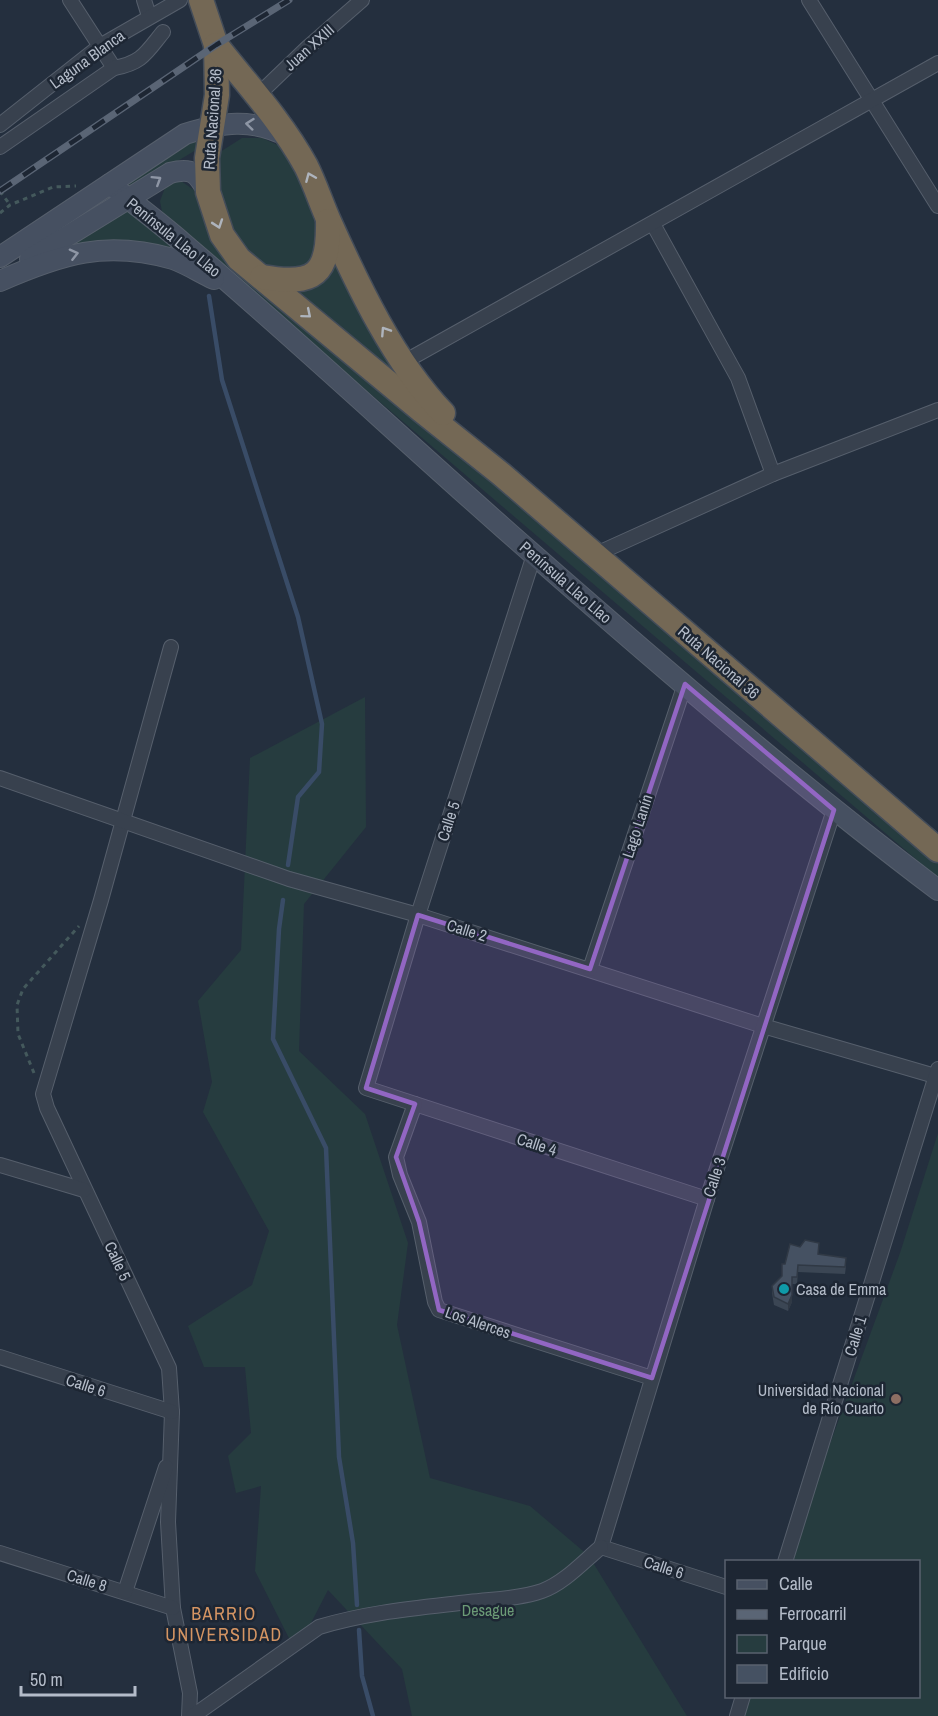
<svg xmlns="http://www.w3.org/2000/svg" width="938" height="1716" font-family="'Archivo Narrow',sans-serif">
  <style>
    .green { fill: #263c3f }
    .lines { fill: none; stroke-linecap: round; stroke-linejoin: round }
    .stream { stroke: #394c67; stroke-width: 4.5 }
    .street-casing { stroke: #565f6c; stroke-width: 16 }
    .secondary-casing { stroke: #565f6c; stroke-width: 22 }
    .highway-casing { stroke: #434c59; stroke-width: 27 }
    .path { stroke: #44595c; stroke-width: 3; stroke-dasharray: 4.5 4.5; stroke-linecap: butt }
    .street { stroke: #38414e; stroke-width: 14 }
    .secondary { stroke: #465061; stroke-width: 20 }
    .highway { stroke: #746855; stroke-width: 24 }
    .rail-casing { stroke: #5a6575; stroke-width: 7 }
    .rail { stroke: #1d2633; stroke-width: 4.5; stroke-dasharray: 14; stroke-linecap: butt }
    .wall { fill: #3b4654 }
    .shaded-wall { fill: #303945 }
    .building { fill: #455162; stroke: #303945; stroke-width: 1.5 }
    .oneway { stroke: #8e96a5 }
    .oneway2 { stroke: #aeb4bd }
    .marked { fill: #9266c3; fill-opacity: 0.2; stroke: #9266c3; stroke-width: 4.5; stroke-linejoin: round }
    .culture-dot { fill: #0f9aa8; stroke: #1d2633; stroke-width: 2 }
    .education-dot { fill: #8d6e63; stroke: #1d2633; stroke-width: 2 }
    .labels { text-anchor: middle; stroke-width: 5; stroke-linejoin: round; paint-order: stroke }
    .street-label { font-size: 16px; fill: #b4bcc9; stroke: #1d2633 }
    .poi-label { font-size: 16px; fill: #b4bcc9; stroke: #1d2633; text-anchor: start }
    .park-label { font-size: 16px; fill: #6b9a76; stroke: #1d2633 }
    .neighbourhood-label { font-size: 18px; letter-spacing: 1.5px; fill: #d59563; stroke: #1d2633 }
  </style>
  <rect width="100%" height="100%" fill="#242f3e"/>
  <!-- green -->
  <g class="green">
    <polygon points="203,135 201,147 129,190 122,182"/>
    <path d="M242 138H262L282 147 302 186 318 232 315 257 301 271C294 271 284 273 278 271 244 262 219 208 217 175 216 168 219 159 220 152Z"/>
    <polygon points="181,181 194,190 212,242 938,861 938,878 163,217 160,201 166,185"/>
    <polygon points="127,207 181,252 67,246"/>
    <path d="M337 253 417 398 296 293C324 286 329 281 337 253Z"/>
    <polygon points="365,697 366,827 304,904 299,1051 365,1114 408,1243 397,1325 430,1478 530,1506 589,1556 687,1716 412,1716 402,1669 328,1590 296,1652 255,1571 261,1486 236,1493 228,1456 251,1433 245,1367 204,1367 188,1326 252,1285 269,1231 203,1112 212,1082 198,1001 241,950 250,758"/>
    <polygon points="938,1133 938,1716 743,1716 748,1697 918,1696 918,1562 787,1561 900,1253"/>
  </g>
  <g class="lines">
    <!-- stream -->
    <g class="stream">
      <polyline points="209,296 222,380 298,617 322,724 319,772 298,797 288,865"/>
      <polyline points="283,900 279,929 273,1039 326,1148 339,1457 353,1543 357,1605"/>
      <polyline points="359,1630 362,1676 373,1716"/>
    </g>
    <!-- street casing -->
    <g class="street-casing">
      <g id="street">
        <polyline points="70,0 114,68"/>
        <polyline points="144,0 149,16"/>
        <polyline points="809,0 938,206"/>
        <polyline points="257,96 307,48 362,0"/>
        <polyline points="0,125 100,46 180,0"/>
        <path d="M0 147 114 68C142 63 146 53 163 32"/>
        <polyline points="653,224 738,378 773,474"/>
        <polyline points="404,362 938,63"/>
        <polyline points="534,555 418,915 366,1088 707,1199"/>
        <polyline points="594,555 773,474 938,410"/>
        <polyline points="171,647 101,900 43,1094 47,1108 169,1368 172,1412 168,1522 173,1608 190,1693 189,1716"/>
        <polyline points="0,778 289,879 418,915 763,1026 935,1076"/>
        <polyline points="590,969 685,684"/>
        <polyline points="415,1104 396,1157 400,1175 419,1222 435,1302 439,1310 652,1378"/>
        <polyline points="0,1165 84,1190"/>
        <polyline points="0,1357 172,1412"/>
        <polyline points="601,1547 707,1199 834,810"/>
        <polyline points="601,1547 726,1587"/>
        <polyline points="0,1553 173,1608"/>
        <polyline points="785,1562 938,1069"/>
        <polyline points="125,1592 166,1467"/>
        <path d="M193 1716 319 1627C368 1612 418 1608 469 1602 493 1599 519 1599 542 1591 564 1583 583 1562 601 1547"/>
        <polyline points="737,1716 743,1696"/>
      </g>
    </g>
    <!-- secondary casing -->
    <g class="secondary-casing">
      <g id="secondary">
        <path d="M110 184C134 204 159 222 183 243 302 344 416 452 534 555 665 670 799 785 938 890"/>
        <path d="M0 257 185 134C223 122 251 118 287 136"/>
        <path d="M30 259 170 173C193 167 197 173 208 192"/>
        <path d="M0 281C62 254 105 240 173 259 187 264 201 273 214 279"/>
      </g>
    </g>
    <!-- highway casing -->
    <g class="highway-casing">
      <g id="highway">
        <polyline points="201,0 216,45 217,95 207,158 208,192 222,235 239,259 421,410 501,474 938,850"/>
        <path d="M216 45C247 84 282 122 306 166 315 184 321 203 329 221 358 286 394 362 443 413"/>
        <path d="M262 277C315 286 329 275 328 221"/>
      </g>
    </g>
    <!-- path -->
    <g class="path">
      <polyline points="0,191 10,205"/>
      <polyline points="0,213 10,205 53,187 76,186"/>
      <polyline points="34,1073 18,1034 17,1005 23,989 79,926"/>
    </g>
    <!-- street -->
    <use href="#street" class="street"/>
    <!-- secondary -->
    <use href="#secondary" class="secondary"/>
    <!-- highway -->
    <use href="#highway" class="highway"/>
    <!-- rail casing -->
    <g class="rail-casing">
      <polyline id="rail" points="0,191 216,45 289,0"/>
    </g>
    <!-- rail -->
    <use href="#rail" class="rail"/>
  </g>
  <!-- wall -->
  <polygon class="wall" points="785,1264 846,1266 845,1274 798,1272 797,1284 792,1284 792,1302 788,1311 774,1305 772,1293 772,1286 782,1276"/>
  <!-- shaded-wall -->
  <polygon class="shaded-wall" points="792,1277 792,1302 788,1311 788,1304"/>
  <!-- building -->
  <polygon class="building" points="805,1240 819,1243 818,1254 846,1258 845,1267 798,1265 797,1277 792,1277 792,1295 788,1304 774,1297 772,1286 782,1276 782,1264 785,1264 790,1244 800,1247"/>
  <!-- one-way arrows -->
  <defs><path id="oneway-chevron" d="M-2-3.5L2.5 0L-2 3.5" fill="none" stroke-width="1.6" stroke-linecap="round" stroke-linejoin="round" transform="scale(1.5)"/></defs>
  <g class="oneway">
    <use href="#oneway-chevron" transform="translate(250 124) rotate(-174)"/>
    <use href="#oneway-chevron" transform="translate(157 180) rotate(-32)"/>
    <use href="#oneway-chevron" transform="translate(74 254) rotate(-14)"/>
  </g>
  <g class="oneway2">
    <use href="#oneway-chevron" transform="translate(310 177) rotate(-113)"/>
    <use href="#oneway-chevron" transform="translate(218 224) rotate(71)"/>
    <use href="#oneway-chevron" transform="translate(307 314) rotate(40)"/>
    <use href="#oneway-chevron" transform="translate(385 331) rotate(-123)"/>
  </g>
  <!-- marked area -->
  <path class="marked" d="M685 684 834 810 652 1378 439 1310 419 1222 396 1157 415 1104 366 1088 418 915 590 969Z"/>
  <!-- markers -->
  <circle class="culture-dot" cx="784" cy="1289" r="6"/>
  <circle class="education-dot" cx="896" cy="1399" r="6"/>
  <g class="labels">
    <!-- street labels -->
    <g class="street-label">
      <text transform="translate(309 47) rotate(-42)" y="6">Juan XXIII</text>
      <text transform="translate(87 59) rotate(-36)" y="6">Laguna Blanca</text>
      <text transform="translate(212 119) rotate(-86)" y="6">Ruta Nacional 36</text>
      <text transform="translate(174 237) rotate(39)" y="6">Península Llao Llao</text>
      <text transform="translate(566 582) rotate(41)" y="6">Península Llao Llao</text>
      <text transform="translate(719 662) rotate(41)" y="6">Ruta Nacional 36</text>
      <text transform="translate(448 821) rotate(-72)" y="6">Calle 5</text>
      <text transform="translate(637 826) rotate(-72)" y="6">Lago Lanín</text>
      <text transform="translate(467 930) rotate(17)" y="6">Calle 2</text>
      <text transform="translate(537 1144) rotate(18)" y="6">Calle 4</text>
      <text transform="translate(714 1177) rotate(-72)" y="6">Calle 3</text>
      <text transform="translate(118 1261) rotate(65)" y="6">Calle 5</text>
      <text transform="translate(478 1322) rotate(19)" y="6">Los Alerces</text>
      <text transform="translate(855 1336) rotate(-73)" y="6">Calle 1</text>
      <text transform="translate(86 1385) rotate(18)" y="6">Calle 6</text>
      <text transform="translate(664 1567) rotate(18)" y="6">Calle 6</text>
      <text transform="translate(87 1580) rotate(17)" y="6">Calle 8</text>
    </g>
    <!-- poi labels -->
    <g class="poi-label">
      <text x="796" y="1295">Casa de Emma</text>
      <text x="884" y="1396" text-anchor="end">Universidad Nacional<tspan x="884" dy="18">de Río Cuarto</tspan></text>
    </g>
    <!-- park labels -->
    <g class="park-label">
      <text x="488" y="1616">Desague</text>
    </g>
    <!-- neighbourhood labels -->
    <g class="neighbourhood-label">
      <text x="224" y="1620">BARRIO<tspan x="224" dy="21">UNIVERSIDAD</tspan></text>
    </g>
  </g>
  <!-- legend -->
  <rect x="725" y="1560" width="195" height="138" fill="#1d2633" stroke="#59626f" stroke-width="1.5"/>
  <rect x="737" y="1580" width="30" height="9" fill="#465061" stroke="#59626f" stroke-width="1.5"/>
  <text x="779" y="1590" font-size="18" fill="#b4bcc9">Calle</text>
  <rect x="737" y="1610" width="30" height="9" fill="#5a6575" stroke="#59626f" stroke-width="1.5"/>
  <text x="779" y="1620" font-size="18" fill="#b4bcc9">Ferrocarril</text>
  <rect x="737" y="1635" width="30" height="18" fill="#263c3f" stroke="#59626f" stroke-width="1.5"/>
  <text x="779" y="1650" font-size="18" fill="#b4bcc9">Parque</text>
  <rect x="737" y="1665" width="30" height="18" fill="#455162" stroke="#59626f" stroke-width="1.5"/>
  <text x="779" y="1680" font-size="18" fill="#b4bcc9">Edificio</text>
  <!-- scale -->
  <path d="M21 1686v9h114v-9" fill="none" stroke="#b4bcc9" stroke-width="3"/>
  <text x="30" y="1686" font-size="18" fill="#b4bcc9" stroke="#1d2633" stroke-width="4.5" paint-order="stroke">50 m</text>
</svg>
